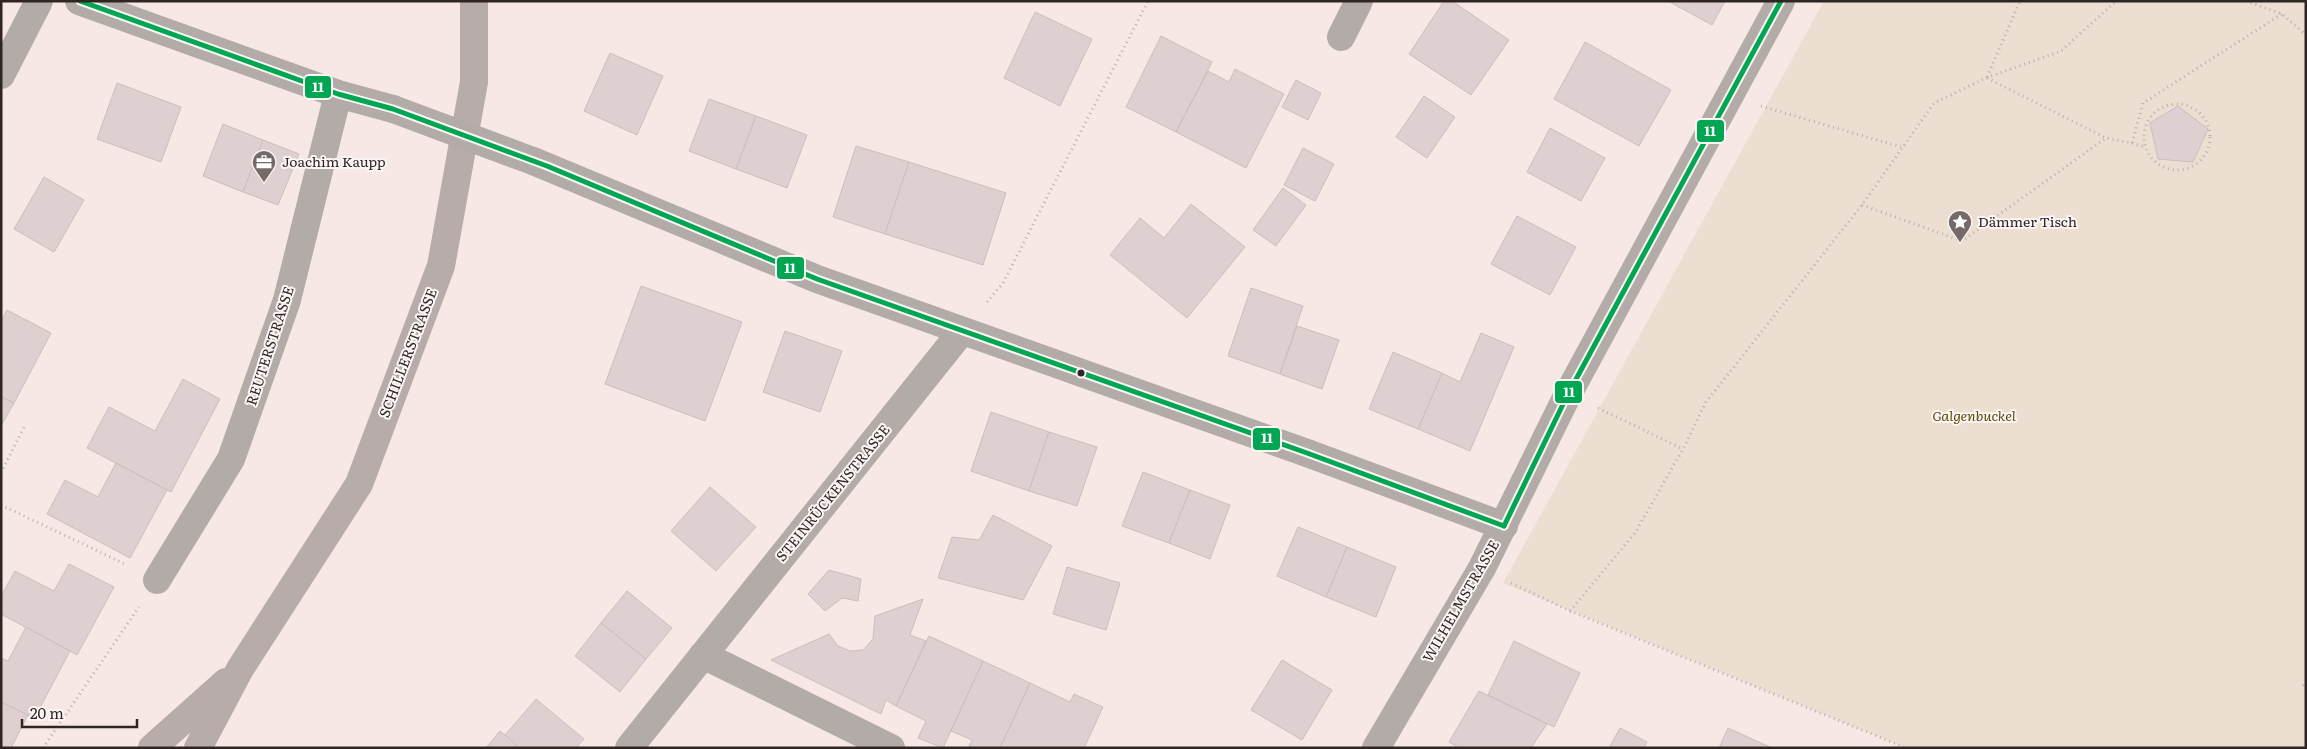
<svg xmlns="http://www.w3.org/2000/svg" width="2307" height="749" font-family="Literata,serif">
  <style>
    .green { fill: #ecdfd1 }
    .building { fill: #ded0d0; stroke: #cabebf }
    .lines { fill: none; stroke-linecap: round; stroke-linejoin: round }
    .path { stroke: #b9b0ad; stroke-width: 3; stroke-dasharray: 1 4; stroke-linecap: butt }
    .minor { stroke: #b2aba7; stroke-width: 28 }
    .major { stroke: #b7acaa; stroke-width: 28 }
    .minor-bridge { stroke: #b2aba7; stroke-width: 28 }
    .bus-1-casing { stroke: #fbf6f5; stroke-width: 9 }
    .bus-1 { stroke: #00a651; stroke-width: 5 }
    .bus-dot { fill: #2f2624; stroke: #fbf6f5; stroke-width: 2 }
    .labels { text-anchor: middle; stroke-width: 4; stroke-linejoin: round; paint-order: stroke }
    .poi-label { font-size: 14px; fill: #2f2624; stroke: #fbf6f5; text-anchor: start }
    .street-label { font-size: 14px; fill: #2f2624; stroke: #fbf6f5 }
    .park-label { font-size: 14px; font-style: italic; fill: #634c0a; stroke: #fbf6f5 }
    .line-badge { stroke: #fbf6f5; stroke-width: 2 }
    .badge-label { font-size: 14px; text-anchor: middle; font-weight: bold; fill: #fff }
  </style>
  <rect width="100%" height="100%" fill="#f7e8e6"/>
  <!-- green -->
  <polygon class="green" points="1824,1 2306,1 2306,748 1906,748 1503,583"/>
  <!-- building -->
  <g class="building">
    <polygon points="1444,1 1452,1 1509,40 1471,95 1409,54"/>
    <polygon points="1668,1 1725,1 1712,25"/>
    <polygon points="1035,12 1092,39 1060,106 1004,78"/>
    <polygon points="1161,36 1212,62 1176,132 1126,107"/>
    <polygon points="1585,42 1671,90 1639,146 1554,99"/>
    <polygon points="610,53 663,76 637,135 584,111"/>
    <polygon points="1235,69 1284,94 1246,168 1176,132 1208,71 1229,82"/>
    <polygon points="1296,80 1321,93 1308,120 1282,107"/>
    <polygon points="117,83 181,107 161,162 97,139"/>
    <polygon points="1424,96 1455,117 1427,158 1396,137"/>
    <polygon points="709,99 756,116 736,169 689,151"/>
    <polygon points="2178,106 2208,129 2193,162 2158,159 2150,123"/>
    <polygon points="756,116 807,135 787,188 736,169"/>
    <polygon points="223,124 263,140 243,192 203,176"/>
    <polygon points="1550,128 1605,158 1581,201 1527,172"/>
    <polygon points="263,140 299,154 278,205 243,192"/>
    <polygon points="856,146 909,162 885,234 833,217"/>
    <polygon points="1303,148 1334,164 1315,201 1284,185"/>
    <polygon points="909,162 1006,193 983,265 885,234"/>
    <polygon points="44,177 84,200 54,252 14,229"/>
    <polygon points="1283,188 1306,205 1276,246 1253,230"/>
    <polygon points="1191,204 1245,247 1187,318 1110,255 1140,218 1164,238"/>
    <polygon points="1517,216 1576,247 1550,295 1491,264"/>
    <polygon points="641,286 742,322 705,421 605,384"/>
    <polygon points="1251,288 1303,306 1280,374 1228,356"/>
    <polygon points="7,310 51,333 14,403 1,397 1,320"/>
    <polygon points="1297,326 1339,340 1322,389 1280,374"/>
    <polygon points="785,331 842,351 820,412 763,392"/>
    <polygon points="1481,333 1514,347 1470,451 1418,429 1442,373 1460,382"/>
    <polygon points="1393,352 1442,373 1418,429 1369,409"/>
    <polygon points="183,379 220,399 171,492 87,448 109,407 155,431"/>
    <polygon points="1,397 14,403 1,426"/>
    <polygon points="991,412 1049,432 1029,491 971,471"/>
    <polygon points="1049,432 1097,447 1077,506 1029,491"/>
    <polygon points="116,463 167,490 130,558 47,514 65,480 98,497"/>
    <polygon points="1143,472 1190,490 1169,543 1122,526"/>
    <polygon points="710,487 756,527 716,571 671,531"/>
    <polygon points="1190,490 1230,505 1210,559 1169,543"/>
    <polygon points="993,515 1052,546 1023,600 938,578 952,537 979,540"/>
    <polygon points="1298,527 1347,547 1326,597 1277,576"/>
    <polygon points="1347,547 1396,567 1376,617 1326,597"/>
    <polygon points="69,564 114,587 77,655 1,614 1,596 15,571 54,591"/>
    <polygon points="1067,567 1120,583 1106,630 1053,614"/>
    <polygon points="829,570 861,579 858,601 842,598 825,611 808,594"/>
    <polygon points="627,591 672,628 646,659 601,623"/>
    <polygon points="923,599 910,635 926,641 896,706 886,700 881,714 771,660 829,634 838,646 850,651 863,650 873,639 875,616"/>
    <polygon points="601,623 646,659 620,692 575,656"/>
    <polygon points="26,627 70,651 34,719 1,702 1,658 8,661"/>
    <polygon points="929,636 983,661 943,748 918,738 926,721 896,706"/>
    <polygon points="1514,641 1580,673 1554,727 1488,695"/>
    <polygon points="1282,660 1332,690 1302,740 1251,710"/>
    <polygon points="983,661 1030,683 1000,748 968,748 972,740 951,731"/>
    <polygon points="1030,683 1070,702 1074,694 1103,707 1084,748 1000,748"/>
    <polygon points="1479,691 1547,724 1531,748 1459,748 1449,742"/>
    <polygon points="536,699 584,739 576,748 519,748 505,735"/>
    <polygon points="1,702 28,715 11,748 1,748"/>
    <polygon points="1620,728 1647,742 1644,748 1609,748"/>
    <polygon points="1728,728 1772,748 1719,748"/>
    <polygon points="500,731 505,735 519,748 486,748"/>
  </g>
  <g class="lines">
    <!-- path -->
    <g class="path">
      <polyline points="2246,1 2282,14 2306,35"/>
      <polyline points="1987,77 2020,1"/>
      <polyline points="1987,78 2106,138 2132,143 2143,103 2282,14"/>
      <circle cx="2177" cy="137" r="33"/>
      <polyline points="1761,106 1901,147"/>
      <polyline points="2132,143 2145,147"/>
      <polyline points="1862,205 1962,241 2106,138"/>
      <polyline points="987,302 1003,283 1148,1"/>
      <polyline points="1598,408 1683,449"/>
      <polyline points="1,473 25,425"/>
      <polyline points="1,505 127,565"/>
      <polyline points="1511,583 1570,611 1906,748"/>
      <polyline points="1570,611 1635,533 1683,449 1706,402 1862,205 1934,103 1986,78 2061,51 2116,1"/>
      <polyline points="2306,680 2304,685 2306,687"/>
      <polyline points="43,748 139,607"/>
    </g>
    <!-- minor -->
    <g class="minor">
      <polyline points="79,1 338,94 393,109"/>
      <polyline points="1341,37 1359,1"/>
      <polyline points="1,75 39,1"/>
      <polyline points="533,161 817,279 1307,453 1504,526"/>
      <polyline points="157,580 231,459 287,300 338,94"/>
      <polyline points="703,655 891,748"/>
      <polyline points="629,748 962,331"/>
      <polyline points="1376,748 1482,568 1568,394 1781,1"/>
    </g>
    <!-- major -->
    <g class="major">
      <polyline points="152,748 226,682"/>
      <polyline points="198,748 240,669 359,484 441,266 474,82 474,1"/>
    </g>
    <!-- minor-bridge -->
    <polyline class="minor-bridge" points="393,109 533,161"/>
    <!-- bus-1 casing -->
    <g class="bus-1-casing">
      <g id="bus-1">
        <polyline points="80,1 338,94 393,109 547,166 817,279 1307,453 1504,526"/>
        <polyline points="1504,526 1568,394 1781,1"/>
      </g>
    </g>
    <!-- bus-1 -->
    <use href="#bus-1" class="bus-1"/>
  </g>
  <!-- icons -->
  <defs>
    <g id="office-pin" transform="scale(1.25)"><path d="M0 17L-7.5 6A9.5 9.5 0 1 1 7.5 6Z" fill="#756a68" stroke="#fbf6f5"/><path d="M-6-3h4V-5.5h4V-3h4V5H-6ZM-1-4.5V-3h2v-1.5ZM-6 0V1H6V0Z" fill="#fff"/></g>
    <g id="sight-pin" transform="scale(1.25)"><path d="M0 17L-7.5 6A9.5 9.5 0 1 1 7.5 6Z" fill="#756a68" stroke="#fbf6f5"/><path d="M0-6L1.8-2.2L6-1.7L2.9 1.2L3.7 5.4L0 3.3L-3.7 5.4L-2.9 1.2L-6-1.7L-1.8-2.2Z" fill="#fff"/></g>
  </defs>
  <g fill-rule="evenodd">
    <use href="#office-pin" x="264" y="162"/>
    <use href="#sight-pin" x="1960" y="222"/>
  </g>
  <!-- markers -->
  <circle class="bus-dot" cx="1081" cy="373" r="4.5"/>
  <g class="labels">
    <!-- poi labels -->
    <g class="poi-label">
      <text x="282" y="167">Joachim Kaupp</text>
      <text x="1978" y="227">Dämmer Tisch</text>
    </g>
    <!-- street labels -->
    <g class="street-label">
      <text transform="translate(270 346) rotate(-72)" y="5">REUTERSTRASSE</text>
      <text transform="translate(408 353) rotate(-69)" y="5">SCHILLERSTRASSE</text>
      <text transform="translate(833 493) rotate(-51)" y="5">STEINRÜCKENSTRASSE</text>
      <text transform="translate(1461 601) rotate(-60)" y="5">WILHELMSTRASSE</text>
    </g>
    <!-- park labels -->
    <g class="park-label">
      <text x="1974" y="421">Galgenbuckel</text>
    </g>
  </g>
  <g class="line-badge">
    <rect x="304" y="75" width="28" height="24" rx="5" fill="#00a651"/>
    <rect x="1696" y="119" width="29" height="24" rx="5" fill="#00a651"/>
    <rect x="776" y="256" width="29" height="24" rx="5" fill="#00a651"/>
    <rect x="1554" y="380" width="29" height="24" rx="5" fill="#00a651"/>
    <rect x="1252" y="427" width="29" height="24" rx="5" fill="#00a651"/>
  </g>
  <g class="badge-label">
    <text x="318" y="92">11</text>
    <text x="1710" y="136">11</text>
    <text x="790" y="273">11</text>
    <text x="1569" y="397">11</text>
    <text x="1267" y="443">11</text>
  </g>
  <!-- border -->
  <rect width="2307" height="749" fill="none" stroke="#2f2624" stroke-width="5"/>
  <!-- scale -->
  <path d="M22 719v8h115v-8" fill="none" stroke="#2f2624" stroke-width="2.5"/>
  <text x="30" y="719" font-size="15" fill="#2f2624" stroke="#fbf6f5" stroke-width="4" paint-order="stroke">20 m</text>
</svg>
